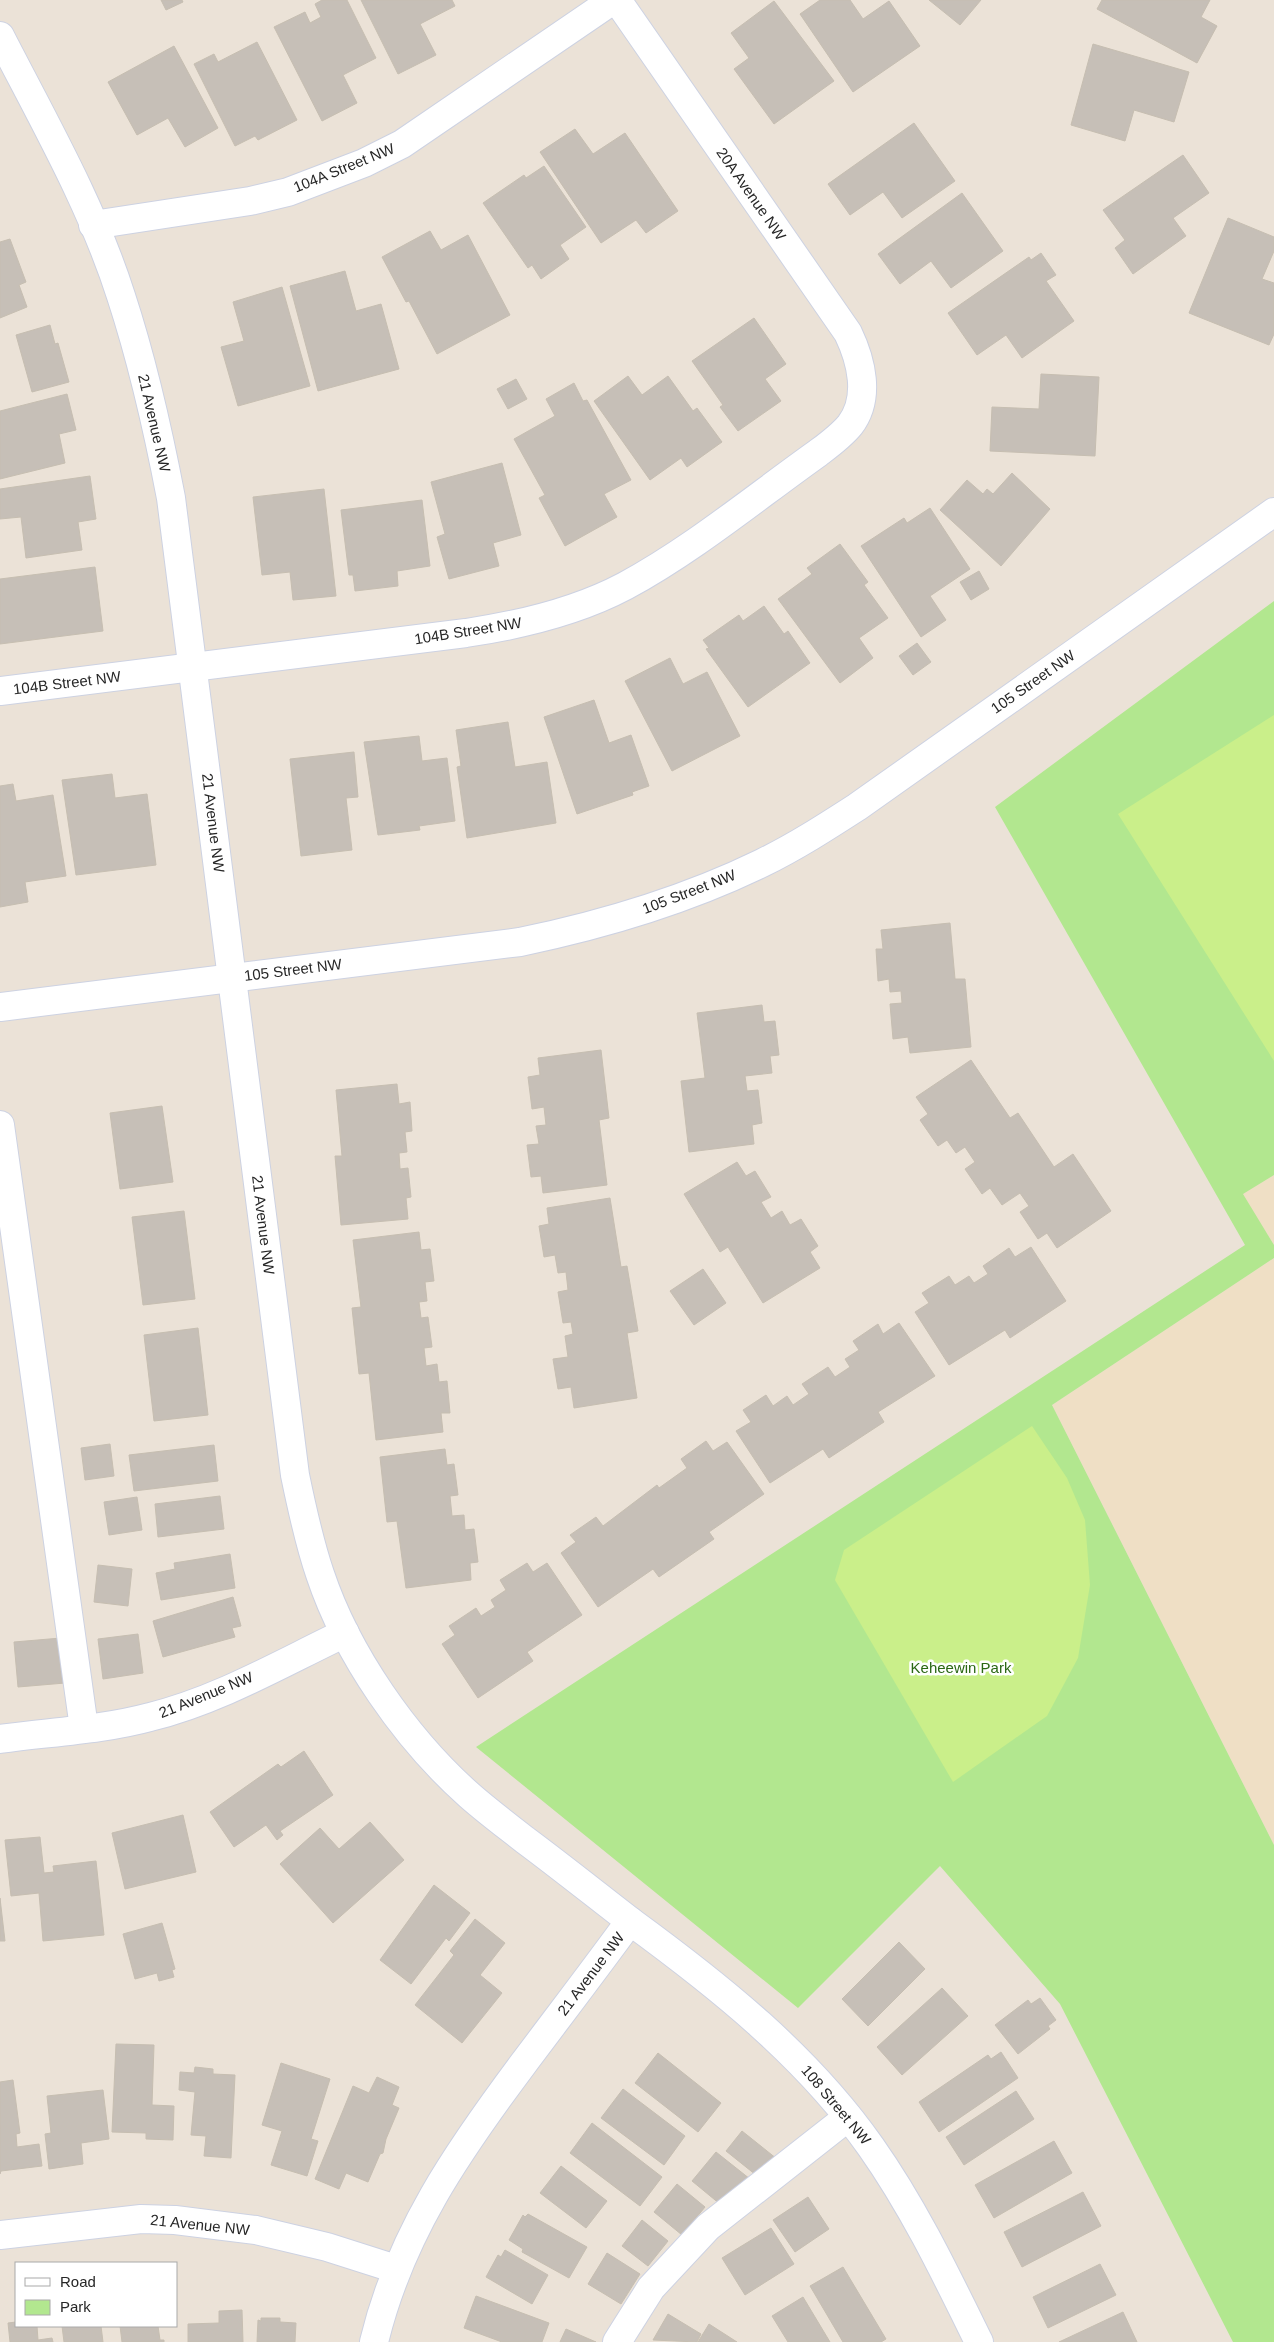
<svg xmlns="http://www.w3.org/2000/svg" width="1274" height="2342" font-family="Arial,sans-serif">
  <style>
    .education { fill: #efdfc5 }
    .green { fill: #b2e78f }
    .pitch { fill: #caef8a }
    .building { fill: #c6bfb7; stroke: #c6beb1 }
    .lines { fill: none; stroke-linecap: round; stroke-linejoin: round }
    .minor-casing { stroke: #cdd2e2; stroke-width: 30 }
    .minor { stroke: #fff; stroke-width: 28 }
    .labels { text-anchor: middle; stroke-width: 5; stroke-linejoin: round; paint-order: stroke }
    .street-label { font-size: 15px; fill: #272727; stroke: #fff }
    .park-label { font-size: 15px; fill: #2a6714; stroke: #fff }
  </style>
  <rect width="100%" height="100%" fill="#ebe2d7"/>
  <!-- education -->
  <g class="education">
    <polygon points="1274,1175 1274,1245 1242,1194"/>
    <polygon points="1274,1258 1274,1845 1052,1405"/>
  </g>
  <!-- green -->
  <polygon class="green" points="1274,601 1274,1175 1243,1194 1274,1245 1274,1258 1052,1405 1274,1845 1274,2342 1233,2342 1060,2004 940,1866 798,2008 476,1747 1245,1245 995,807"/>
  <!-- pitch -->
  <g class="pitch">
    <polygon points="1274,715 1274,1061 1118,814"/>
    <polygon points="1032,1426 1067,1478 1085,1520 1090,1585 1078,1658 1047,1716 953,1782 835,1580 844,1550"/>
  </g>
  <!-- building -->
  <g class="building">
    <polygon points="161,0 182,0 183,2 166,10"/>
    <polygon points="322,0 347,0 376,58 343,75 357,103 322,121 274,27 305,12 310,23 321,17 315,4"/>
    <polygon points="361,0 452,0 455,6 420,24 436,55 398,74"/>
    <polygon points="820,0 850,0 863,19 889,1 920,46 853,92 800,14"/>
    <polygon points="929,0 981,0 960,25"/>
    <polygon points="1102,0 1210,0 1201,17 1217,26 1197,63 1097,9"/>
    <polygon points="774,1 834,81 774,124 734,69 749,58 731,33"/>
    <polygon points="257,42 297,120 258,140 255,136 235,146 194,64 214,54 218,62"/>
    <polygon points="1093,44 1189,72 1174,122 1134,110 1125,141 1071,125"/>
    <polygon points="174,46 218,128 185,147 168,118 137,135 108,82"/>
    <polygon points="914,123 955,181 902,218 883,192 850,215 828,184"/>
    <polygon points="575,129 593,154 625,133 678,211 646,233 636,220 601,243 540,152"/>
    <polygon points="1183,155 1209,193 1173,218 1186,236 1133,274 1115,248 1125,240 1103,210"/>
    <polygon points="544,166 586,227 560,245 569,259 541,279 532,265 528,268 483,203 524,175 526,178"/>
    <polygon points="962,193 1003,251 951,288 931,261 900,284 878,254"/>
    <polygon points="1228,218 1274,237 1274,251 1262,279 1274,283 1274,334 1269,345 1189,313"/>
    <polygon points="430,231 441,250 468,235 510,315 437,354 409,301 406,302 382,257"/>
    <polygon points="10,239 26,282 19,285 27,307 0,318 0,242"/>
    <polygon points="1041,253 1056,275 1046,281 1074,321 1022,358 1006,335 977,355 948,313 1029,257 1031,260"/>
    <polygon points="345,271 356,311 381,304 399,369 318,391 290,286"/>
    <polygon points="282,287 310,386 238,406 221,347 244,341 233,302"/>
    <polygon points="754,318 786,364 765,379 781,401 738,431 720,407 723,405 692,361"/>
    <polygon points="50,325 55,344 58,343 69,382 32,392 16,335"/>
    <polygon points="1041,374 1099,377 1095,456 990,451 992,407 1039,409"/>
    <polygon points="628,376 642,395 668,376 693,411 697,408 722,442 687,467 681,458 650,480 594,401"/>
    <polygon points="516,379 527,399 508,409 497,389"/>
    <polygon points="574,383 583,401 587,400 631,480 604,494 617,517 565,546 539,498 545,495 514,439 555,416 546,399"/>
    <polygon points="67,394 76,430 59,434 65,463 0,479 0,411"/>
    <polygon points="502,463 521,535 493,543 499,566 449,579 437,537 445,534 431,482"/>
    <polygon points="1012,473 1050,509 1001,566 940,510 967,480 983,494 987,489 993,494"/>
    <polygon points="90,476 96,519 78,522 82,550 26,558 21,517 0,519 0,489"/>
    <polygon points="324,489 336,596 293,600 290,572 262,575 253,497"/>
    <polygon points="422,500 430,566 397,571 398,586 355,591 353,575 349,575 341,510"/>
    <polygon points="930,508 970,569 930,596 946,620 921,637 861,546 904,518 907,523"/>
    <polygon points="840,544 868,582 864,585 888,618 859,638 873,658 840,683 778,599 812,574 807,568"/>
    <polygon points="95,567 103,631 0,644 0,579"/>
    <polygon points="979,571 989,589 971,600 960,582"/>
    <polygon points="764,606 784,634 788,631 810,663 748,707 706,649 709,648 703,640 739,615 743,621"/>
    <polygon points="917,643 931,662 913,675 899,656"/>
    <polygon points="670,658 683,684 707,672 740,736 672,771 625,681"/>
    <polygon points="594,700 609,743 631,735 649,786 632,792 633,795 577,814 544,717"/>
    <polygon points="508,722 515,767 547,762 556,823 467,838 457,767 461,766 456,730"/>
    <polygon points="419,736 422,761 447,758 455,821 419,826 420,830 378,835 364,742"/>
    <polygon points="354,752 358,797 346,798 352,850 301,856 290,759"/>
    <polygon points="112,774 115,798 147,794 156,865 76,875 62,780"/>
    <polygon points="13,784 16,801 53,795 66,876 25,882 28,902 0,907 0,786"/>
    <polygon points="950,923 955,979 965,979 971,1047 910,1053 908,1037 893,1039 890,1004 902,1003 901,991 890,992 889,979 878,981 876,949 883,949 881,930"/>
    <polygon points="762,1005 764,1022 775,1021 779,1055 770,1056 772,1073 745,1076 747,1091 758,1090 762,1123 752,1125 754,1144 689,1152 681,1081 705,1078 697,1013"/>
    <polygon points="601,1050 609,1118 599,1120 607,1185 543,1193 541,1176 531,1177 527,1145 539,1144 536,1126 546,1125 544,1107 532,1109 528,1077 540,1075 538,1058"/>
    <polygon points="971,1060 1010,1118 1018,1113 1054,1167 1073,1154 1111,1211 1057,1248 1047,1233 1038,1239 1020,1212 1029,1206 1020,1193 1002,1205 990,1188 982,1194 965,1169 975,1162 965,1147 956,1153 947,1140 938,1146 920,1120 928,1114 916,1097"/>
    <polygon points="397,1084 399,1104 410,1102 412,1131 405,1132 407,1152 399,1153 400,1169 408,1168 411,1197 406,1198 408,1219 341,1225 335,1156 342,1156 336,1090"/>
    <polygon points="162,1106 173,1182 120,1189 110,1113"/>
    <polygon points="737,1162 746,1176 755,1171 771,1197 761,1202 771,1218 782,1211 790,1225 801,1219 818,1246 810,1252 820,1268 763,1303 728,1247 720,1252 684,1194"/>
    <polygon points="610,1198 621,1267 627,1266 638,1331 627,1333 637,1398 574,1408 571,1387 558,1389 553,1359 568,1357 565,1336 573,1334 571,1322 563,1323 558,1292 568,1290 566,1272 558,1273 555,1255 544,1257 539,1226 549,1224 547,1208"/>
    <polygon points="184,1211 195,1299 143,1305 132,1217"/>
    <polygon points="419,1232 421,1250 430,1249 434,1281 425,1282 427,1301 419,1302 421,1318 428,1317 432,1347 424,1348 426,1366 437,1364 439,1382 447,1381 450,1413 441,1413 443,1432 376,1440 369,1373 359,1374 352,1308 361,1307 353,1240"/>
    <polygon points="1031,1247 1066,1301 1010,1338 1005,1330 949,1365 915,1312 929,1303 922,1293 949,1276 955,1285 969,1276 974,1283 988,1274 983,1266 1009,1248 1015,1257"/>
    <polygon points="703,1269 726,1303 694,1325 670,1291"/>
    <polygon points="899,1323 935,1376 878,1412 884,1422 829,1458 823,1449 770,1483 736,1431 751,1422 743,1410 766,1395 773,1406 787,1396 793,1405 809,1394 802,1384 828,1367 835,1377 850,1367 845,1359 859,1350 853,1341 878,1324 883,1334"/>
    <polygon points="198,1328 208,1415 154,1421 144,1335"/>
    <polygon points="706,1441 713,1451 727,1442 764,1494 709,1532 714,1539 659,1577 653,1569 598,1607 561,1553 576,1542 570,1535 596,1517 603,1526 657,1485 659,1488 687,1468 681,1459"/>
    <polygon points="110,1444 114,1476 85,1480 81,1448"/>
    <polygon points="214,1445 218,1481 134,1491 129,1455"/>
    <polygon points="445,1449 447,1465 454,1464 458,1495 450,1496 452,1516 464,1515 465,1530 474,1529 478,1562 470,1563 471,1580 406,1588 397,1521 387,1522 380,1457"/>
    <polygon points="220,1496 224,1529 158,1537 155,1504"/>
    <polygon points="137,1497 142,1530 109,1535 104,1502"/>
    <polygon points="230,1554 235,1588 161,1600 156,1573 175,1569 174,1563"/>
    <polygon points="527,1563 533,1572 547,1563 582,1615 527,1652 533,1661 478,1698 442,1644 455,1635 449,1626 476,1608 481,1616 495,1607 491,1600 506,1590 500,1580"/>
    <polygon points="98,1565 132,1569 128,1606 94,1602"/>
    <polygon points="233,1597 241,1626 232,1628 235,1637 163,1657 153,1621"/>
    <polygon points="138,1634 143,1673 103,1679 98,1639"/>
    <polygon points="61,1638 65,1683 18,1687 14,1642"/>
    <polygon points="304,1751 333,1795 280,1831 283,1835 277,1840 266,1825 234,1847 210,1812 278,1764 281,1767"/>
    <polygon points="183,1815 196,1872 125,1889 112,1833"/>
    <polygon points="370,1822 404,1860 333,1923 280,1864 320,1828 339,1849"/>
    <polygon points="40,1837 44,1873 54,1872 53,1866 96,1861 104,1935 43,1941 39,1893 11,1896 5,1840"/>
    <polygon points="434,1885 470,1913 449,1941 446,1938 411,1984 380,1960"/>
    <polygon points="0,1898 5,1941 0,1941"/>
    <polygon points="475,1919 505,1943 480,1975 502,1993 462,2043 415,2005 454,1955 450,1951"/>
    <polygon points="162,1923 175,1969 172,1970 174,1977 159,1981 157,1973 135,1979 123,1934"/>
    <polygon points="899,1942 925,1969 868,2026 842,1999"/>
    <polygon points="942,1988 968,2016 902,2075 877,2047"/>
    <polygon points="1040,1998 1056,2020 1048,2026 1050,2029 1018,2054 995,2025 1028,2000 1031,2004"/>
    <polygon points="116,2044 154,2045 152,2105 174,2106 173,2140 146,2139 146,2133 112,2132"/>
    <polygon points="1001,2052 1018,2078 939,2132 919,2102 988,2055 991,2059"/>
    <polygon points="658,2053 721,2103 698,2132 635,2083"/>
    <polygon points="281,2063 330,2079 311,2139 318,2141 307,2176 271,2165 282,2131 262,2125"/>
    <polygon points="195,2067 213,2069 213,2074 235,2075 231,2158 204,2156 206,2136 191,2135 195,2092 179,2090 180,2072 194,2073"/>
    <polygon points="377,2077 399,2087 392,2105 399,2108 386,2139 383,2153 380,2154 368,2182 346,2173 339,2189 315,2179 353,2086 369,2093"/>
    <polygon points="13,2080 20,2133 16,2134 17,2147 39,2144 42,2166 1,2171 0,2174 0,2082"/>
    <polygon points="623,2089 685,2136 664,2165 601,2118"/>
    <polygon points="103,2090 109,2139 81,2143 83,2164 49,2169 45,2134 51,2133 47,2096"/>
    <polygon points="1016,2091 1034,2119 964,2165 946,2137"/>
    <polygon points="592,2123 662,2177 640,2206 570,2153"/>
    <polygon points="742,2131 777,2159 761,2179 726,2151"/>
    <polygon points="1054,2141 1072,2173 994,2218 975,2185"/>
    <polygon points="716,2152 750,2179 726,2209 692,2181"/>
    <polygon points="561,2166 607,2201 586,2228 540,2193"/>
    <polygon points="677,2184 705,2207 682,2235 654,2212"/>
    <polygon points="1083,2192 1101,2226 1022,2267 1004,2232"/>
    <polygon points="808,2197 829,2229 795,2252 773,2220"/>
    <polygon points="528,2214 587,2247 569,2278 522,2252 523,2249 509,2240 523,2215 525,2217"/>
    <polygon points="642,2220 668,2241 648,2266 622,2246"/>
    <polygon points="771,2228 794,2264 745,2295 722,2258"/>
    <polygon points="505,2250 548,2275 532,2304 486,2277 498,2255 501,2257"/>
    <polygon points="607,2253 640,2274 621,2304 588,2284"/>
    <polygon points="1100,2264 1116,2295 1048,2328 1033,2297"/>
    <polygon points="843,2267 886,2339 881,2342 843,2342 810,2286"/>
    <polygon points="476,2296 549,2323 542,2342 502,2342 464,2328"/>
    <polygon points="803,2297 830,2342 788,2342 772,2316"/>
    <polygon points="242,2310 243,2342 188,2342 188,2324 219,2323 219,2311"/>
    <polygon points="1123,2312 1137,2342 1059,2342"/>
    <polygon points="668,2314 701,2334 697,2342 653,2340"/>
    <polygon points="261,2318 280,2318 280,2322 296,2323 295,2342 257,2342 258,2320 261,2321"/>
    <polygon points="16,2322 16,2326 37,2326 38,2340 52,2338 53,2342 10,2342 8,2323"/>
    <polygon points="709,2324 737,2342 698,2342"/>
    <polygon points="62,2326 101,2326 103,2342 64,2342"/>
    <polygon points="120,2326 158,2326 160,2340 164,2340 164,2342 122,2342"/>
    <polygon points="566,2329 596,2342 560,2342"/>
  </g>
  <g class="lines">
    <!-- minor casing -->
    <g class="minor-casing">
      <g id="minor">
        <path d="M0 36C43 120 92 205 121 296 143 363 158 430 171 498L295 1475C302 1509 309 1542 320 1574 347 1655 406 1739 469 1795 487 1811 506 1825 525 1840 560 1866 595 1894 630 1921 595 1969 559 2016 523 2064 458 2151 400 2234 374 2342"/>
        <polyline points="93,225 250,201 288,192 364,163 402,144 613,0"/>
        <path d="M0 691 466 633C520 625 576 612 625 586 692 550 756 497 818 453 830 444 841 436 850 425 871 398 861 360 848 333L617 0"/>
        <path d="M0 1007 520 942C602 925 686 900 762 863 795 847 826 827 857 807L1274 512"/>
        <polyline points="0,1125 84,1728"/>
        <path d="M0 1739C50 1732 102 1730 150 1717 219 1700 282 1663 345 1633"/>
        <path d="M630 1921C719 1986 807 2056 871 2147 914 2208 946 2275 979 2342"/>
        <polyline points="0,2235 141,2219 175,2220 256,2230 327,2247 396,2269"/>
        <polyline points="617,2342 651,2288 708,2227 848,2117"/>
      </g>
    </g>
    <!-- minor -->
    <use href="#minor" class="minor"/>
  </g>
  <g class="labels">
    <!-- street labels -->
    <g class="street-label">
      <text transform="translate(344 168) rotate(-22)" y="5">104A Street NW</text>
      <text transform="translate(751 194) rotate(55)" y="5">20A Avenue NW</text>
      <text transform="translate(154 423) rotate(77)" y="5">21 Avenue NW</text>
      <text transform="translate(468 631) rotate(-9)" y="5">104B Street NW</text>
      <text transform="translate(1033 682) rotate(-35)" y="5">105 Street NW</text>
      <text transform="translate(67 683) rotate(-7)" y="5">104B Street NW</text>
      <text transform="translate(213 823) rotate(83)" y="5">21 Avenue NW</text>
      <text transform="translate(689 892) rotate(-21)" y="5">105 Street NW</text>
      <text transform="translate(293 970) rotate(-7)" y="5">105 Street NW</text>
      <text transform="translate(263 1225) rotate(83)" y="5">21 Avenue NW</text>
      <text transform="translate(206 1695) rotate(-22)" y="5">21 Avenue NW</text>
      <text transform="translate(591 1974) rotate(-53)" y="5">21 Avenue NW</text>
      <text transform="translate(836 2105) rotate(50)" y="5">108 Street NW</text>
      <text transform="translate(200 2225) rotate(6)" y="5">21 Avenue NW</text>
    </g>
    <!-- park labels -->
    <g class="park-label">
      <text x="961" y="1673">Keheewin Park</text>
    </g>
  </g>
  <!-- legend -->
  <rect x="15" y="2262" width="162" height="65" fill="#ffffff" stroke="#a9a9a9"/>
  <rect x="25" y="2278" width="25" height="8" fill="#ffffff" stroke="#a9a9a9"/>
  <text x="60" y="2287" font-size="15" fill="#272727">Road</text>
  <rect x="25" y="2300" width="25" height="15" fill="#b2e78f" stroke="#a9a9a9"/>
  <text x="60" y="2312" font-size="15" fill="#272727">Park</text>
</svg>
